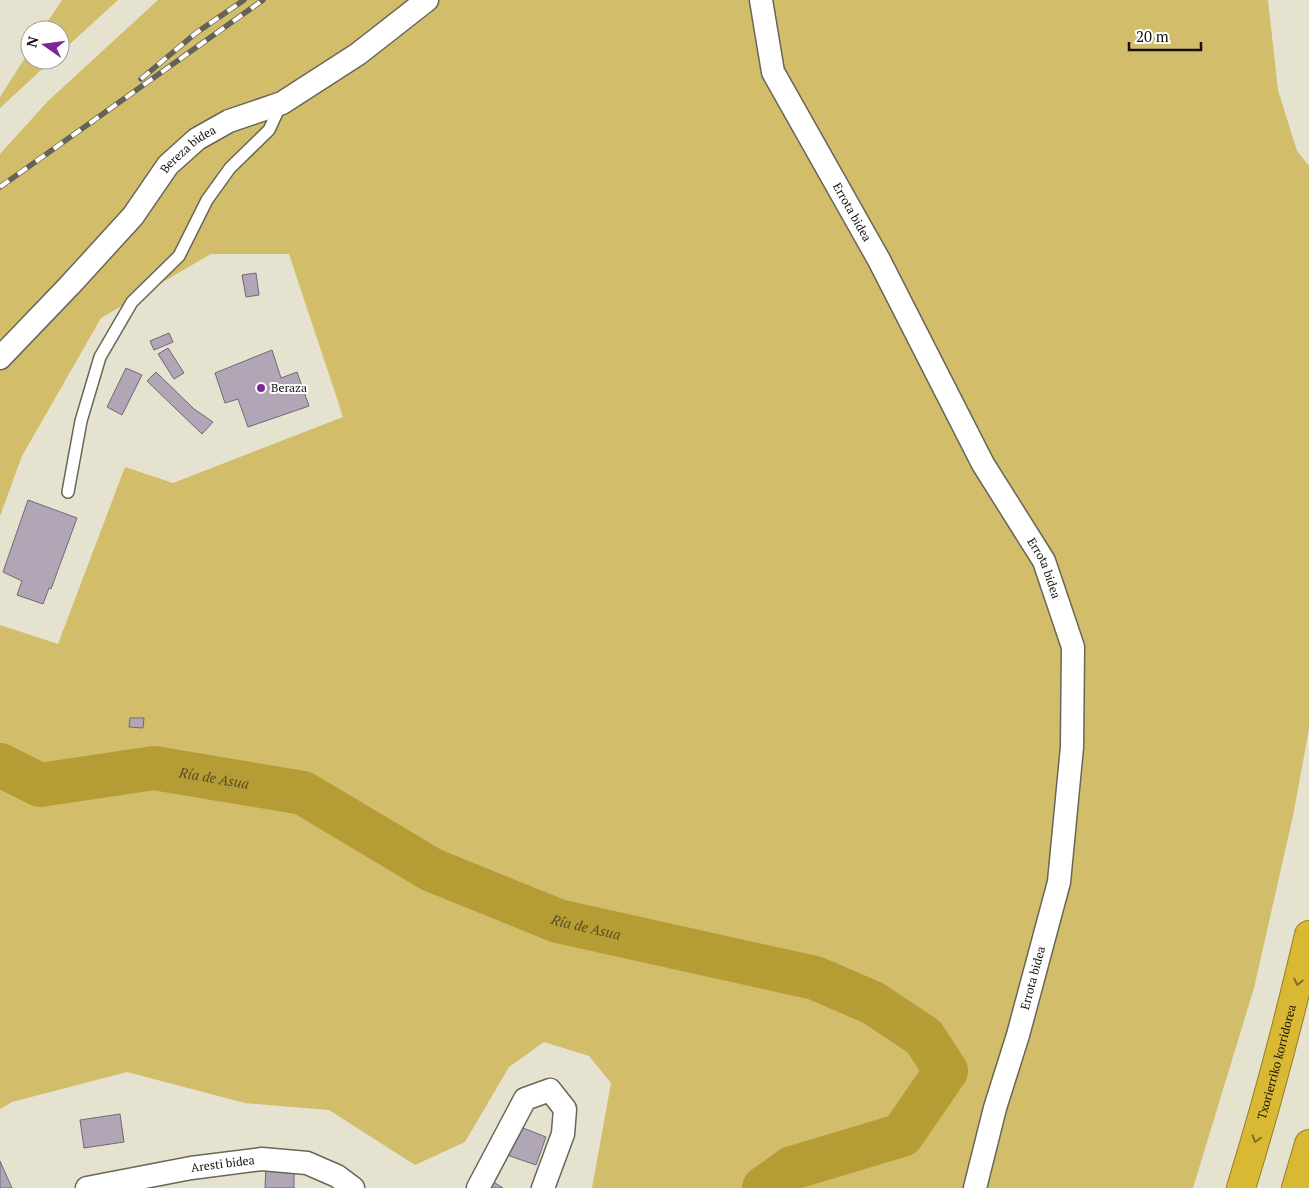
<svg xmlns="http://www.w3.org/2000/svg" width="1309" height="1188" font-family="'PT Serif',serif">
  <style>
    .green { fill: #d2bd6b }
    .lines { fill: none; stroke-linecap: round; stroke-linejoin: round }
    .river { stroke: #b69c34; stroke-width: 44 }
    .building { fill: #b0a6b5; stroke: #726876 }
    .service-casing { stroke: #6a6656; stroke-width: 14 }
    .minor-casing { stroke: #6a6656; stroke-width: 25 }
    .motorway-casing { stroke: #947f25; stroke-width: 30 }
    .service { stroke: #fff; stroke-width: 11 }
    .minor { stroke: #fff; stroke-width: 22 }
    .motorway { stroke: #d9b933; stroke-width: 28 }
    .rail-casing { stroke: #656258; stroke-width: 5.5 }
    .rail { stroke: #fff; stroke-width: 4; stroke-dasharray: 11; stroke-linecap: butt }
    .oneway { stroke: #806e21 }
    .poi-dot { fill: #7a2797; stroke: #fff; stroke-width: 2 }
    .labels { text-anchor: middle; stroke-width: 4; stroke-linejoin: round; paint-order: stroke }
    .street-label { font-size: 12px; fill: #14120c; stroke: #fff }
    .poi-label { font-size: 12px; fill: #14120c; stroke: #fff; text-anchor: start }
    .water-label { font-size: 14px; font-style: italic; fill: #584d23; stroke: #fff }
  </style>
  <rect width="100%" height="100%" fill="#e6e2d0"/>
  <!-- green -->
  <g class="green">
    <polygon points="62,0 118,0 60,53 60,30 42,30"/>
    <polygon points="158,0 1268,0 1278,90 1297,151 1309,166 1309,729 1293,816 1254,988 1193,1188 592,1188 611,1083 589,1056 544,1042 509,1067 465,1142 415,1165 329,1110 245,1103 127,1072 12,1102 0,1109 0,625 58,644 125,467 173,483 343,417 289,254 211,254 101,318 22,456 0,516 0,154 48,101"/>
    <polygon points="30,50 30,60 52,60 0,108 0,97"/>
  </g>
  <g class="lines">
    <!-- river -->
    <path class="river" id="s1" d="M0 765 40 785 154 768 303 793 432 870 558 921 815 978 873 1003 924 1037 946 1071 902 1135 792 1168 764 1188"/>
  </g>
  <!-- building -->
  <g class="building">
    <polygon points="256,273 259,295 246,297 242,275"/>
    <polygon points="169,333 173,342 154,350 150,341"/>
    <polygon points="168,348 184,373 174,379 158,354"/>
    <polygon points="272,350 281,378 297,372 309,406 248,427 238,399 225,403 215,373"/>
    <polygon points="126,368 142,375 122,415 107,407"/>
    <polygon points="156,372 194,409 213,422 202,434 147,381"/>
    <polygon points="28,500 77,518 51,589 49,588 43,604 17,595 22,581 3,572"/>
    <polygon points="130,718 144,718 143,728 129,727"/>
    <polygon points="120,1114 124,1142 84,1148 80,1120"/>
    <polygon points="518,1126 546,1137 536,1165 507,1155"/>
    <polygon points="0,1161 12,1188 0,1188"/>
    <polygon points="266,1167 294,1168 294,1188 265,1188"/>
    <polygon points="486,1177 503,1188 479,1188"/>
  </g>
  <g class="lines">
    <!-- service casing -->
    <g class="service-casing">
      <polyline id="service" points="68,492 81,421 100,357 132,302 179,256 207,200 230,168 269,130 281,104"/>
    </g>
    <!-- minor casing -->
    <g class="minor-casing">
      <g id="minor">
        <path id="s2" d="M761 0 773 72 879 260 983 464 1044 561 1073 647 1072 747 1059 882 1018 1035 995 1108 975 1188"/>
        <path id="s3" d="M0 358 70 285 133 216 168 165 197 139 229 121 282 103 358 54 427 0"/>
        <path id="s4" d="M87 1188 191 1168 262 1159 307 1163 337 1176 353 1188"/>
        <polyline points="478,1188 525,1099 550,1090 565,1109 563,1134 543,1188"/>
      </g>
    </g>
    <!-- motorway casing -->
    <g class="motorway-casing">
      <g id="motorway">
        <path id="s5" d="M1241 1188C1267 1104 1289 1020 1309 935"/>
        <polyline points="1296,1188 1309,1144"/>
      </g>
    </g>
    <!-- service -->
    <use href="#service" class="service"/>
    <!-- minor -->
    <use href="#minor" class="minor"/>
    <!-- motorway -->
    <use href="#motorway" class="motorway"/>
    <!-- rail casing -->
    <g class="rail-casing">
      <g id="rail">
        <polyline points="141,79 196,33 244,0"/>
        <polyline points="0,187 263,0"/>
      </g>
    </g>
    <!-- rail -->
    <use href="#rail" class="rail"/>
  </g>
  <!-- one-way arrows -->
  <defs><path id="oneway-chevron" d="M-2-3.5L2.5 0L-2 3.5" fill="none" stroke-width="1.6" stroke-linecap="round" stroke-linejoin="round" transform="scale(1.25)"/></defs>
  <g class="oneway">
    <use href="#oneway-chevron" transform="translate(1298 982) rotate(103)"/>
    <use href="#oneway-chevron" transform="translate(1256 1139) rotate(107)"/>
  </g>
  <!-- markers -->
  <circle class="poi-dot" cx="261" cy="388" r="5"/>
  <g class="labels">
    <!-- street labels -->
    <g class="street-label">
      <text dy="4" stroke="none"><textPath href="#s3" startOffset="282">Bereza bidea</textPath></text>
      <text dy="4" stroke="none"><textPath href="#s2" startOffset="234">Errota bidea</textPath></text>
      <text dy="4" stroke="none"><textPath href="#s2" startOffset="639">Errota bidea</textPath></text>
      <text transform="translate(1033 978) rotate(-75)" y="4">Errota bidea</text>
      <text dy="4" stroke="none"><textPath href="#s5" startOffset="131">Txorierriko korridorea</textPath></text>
      <text dy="4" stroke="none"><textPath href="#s4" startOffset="138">Aresti bidea</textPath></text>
    </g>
    <!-- poi labels -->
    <g class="poi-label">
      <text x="271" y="392">Beraza</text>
    </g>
    <!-- water labels -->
    <g class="water-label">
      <text dy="5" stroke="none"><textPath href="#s1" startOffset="221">Ría de Asua</textPath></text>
      <text dy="5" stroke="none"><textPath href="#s1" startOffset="626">Ría de Asua</textPath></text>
    </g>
  </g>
  <!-- north arrow -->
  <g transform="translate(45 45) rotate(284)"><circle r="24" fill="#ffffff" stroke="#a1a09e"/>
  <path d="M0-4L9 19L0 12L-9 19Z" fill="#7a2797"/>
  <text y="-8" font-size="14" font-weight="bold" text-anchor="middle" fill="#14120c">N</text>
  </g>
  <!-- scale -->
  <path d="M1129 42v8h72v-8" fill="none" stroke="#14120c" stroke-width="2.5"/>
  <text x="1136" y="42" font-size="15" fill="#14120c" stroke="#ffffff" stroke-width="4" paint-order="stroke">20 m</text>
</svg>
